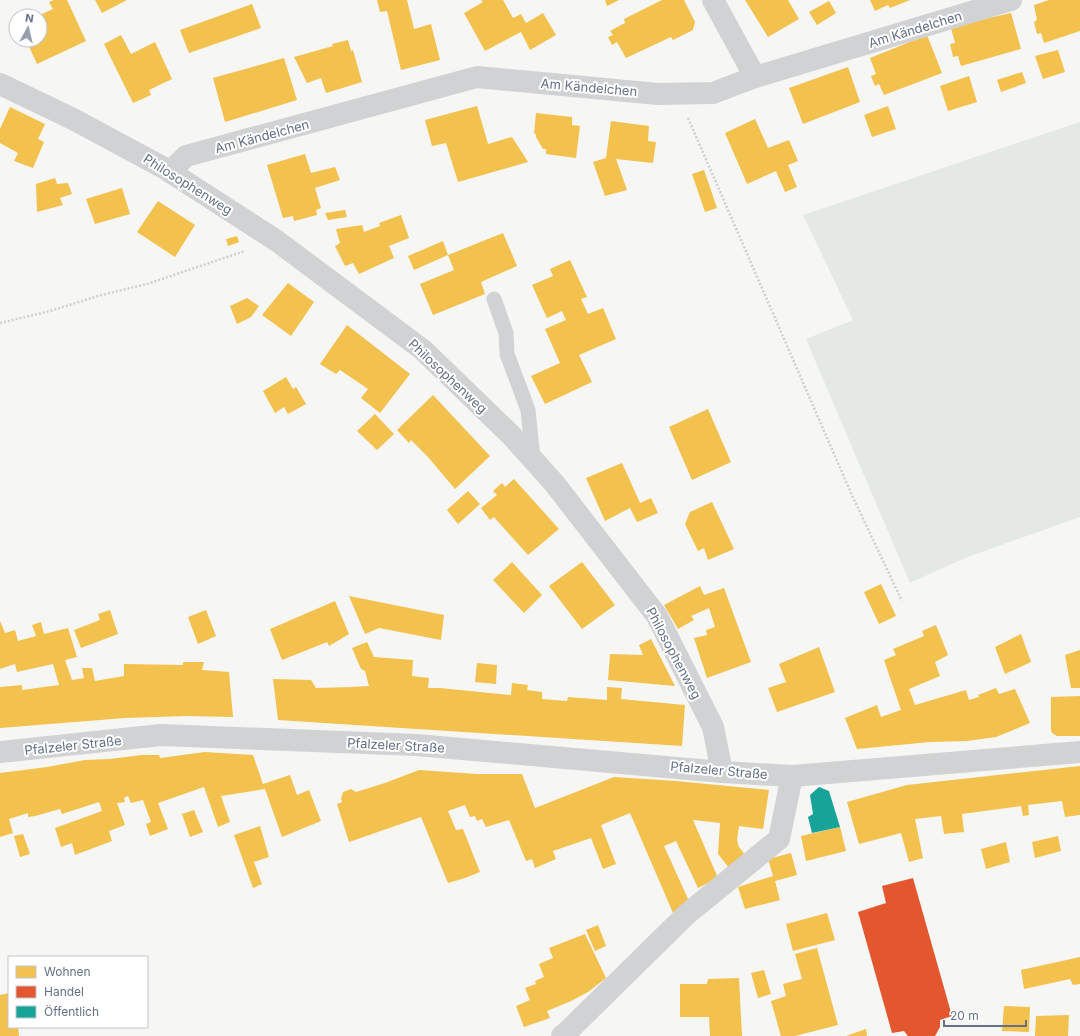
<svg xmlns="http://www.w3.org/2000/svg" width="1080" height="1036" font-family="Inter,sans-serif">
  <style>
    .green { fill: #e4eae3 }
    .homes { fill: #f2c14e }
    .shops { fill: #e4572e }
    .public { fill: #17a398 }
    .lines { fill: none; stroke-linecap: round; stroke-linejoin: round }
    .path { stroke: #cfcfd0; stroke-width: 2.5; stroke-dasharray: 2 2; stroke-linecap: butt }
    .lane { stroke: #d1d2d3; stroke-width: 15 }
    .street { stroke: #d1d2d3; stroke-width: 22 }
    .labels { text-anchor: middle; stroke-width: 4; stroke-linejoin: round; paint-order: stroke }
    .street-label { font-size: 13px; fill: #647087; stroke: #fff }
  </style>
  <rect width="100%" height="100%" fill="#f6f6f5"/>
  <!-- green -->
  <polygon class="green" points="1080,122 1080,517 965,558 910,583 806,339 853,320 803,215"/>
  <!-- homes -->
  <g class="homes">
    <polygon points="54,0 67,0 86,41 37,64 26,40 40,40 40,15 53,9 49,2"/>
    <polygon points="95,0 127,0 102,13"/>
    <polygon points="377,0 407,0 414,29 431,24 440,60 401,70 387,11 380,12"/>
    <polygon points="481,0 503,0 513,18 521,14 526,23 543,13 556,35 530,50 521,32 485,51 464,13 483,2"/>
    <polygon points="605,0 619,0 607,6"/>
    <polygon points="662,0 684,0 695,22 693,30 673,40 671,37 626,58 617,42 612,45 608,37 613,35 610,31 625,23 624,19"/>
    <polygon points="745,0 788,0 799,19 768,37"/>
    <polygon points="870,0 910,0 890,8 888,5 875,11"/>
    <polygon points="1049,0 1080,0 1080,31 1044,43 1041,33 1037,34 1034,22 1037,20 1034,5"/>
    <polygon points="829,1 836,13 817,25 809,12"/>
    <polygon points="252,4 261,28 189,53 180,30"/>
    <polygon points="31,11 34,16 20,16"/>
    <polygon points="1011,13 1021,49 961,66 958,56 953,57 950,44 955,43 951,28 980,20"/>
    <polygon points="121,35 131,54 155,42 172,79 149,90 151,95 133,103 104,44"/>
    <polygon points="927,35 942,73 884,95 879,84 875,86 871,76 876,74 870,58"/>
    <polygon points="348,40 351,51 353,50 362,82 326,93 321,78 307,83 294,57 333,46 332,44"/>
    <polygon points="1058,50 1065,72 1043,79 1035,56"/>
    <polygon points="284,58 297,100 225,122 213,78"/>
    <polygon points="848,67 860,102 803,124 789,88"/>
    <polygon points="1022,72 1026,83 1001,92 997,80"/>
    <polygon points="969,76 977,102 948,111 940,86"/>
    <polygon points="477,106 488,144 512,137 528,162 458,182 446,143 432,146 425,120"/>
    <polygon points="888,106 896,129 872,137 864,115"/>
    <polygon points="10,107 45,124 38,139 44,142 33,168 14,161 18,153 0,143 0,129"/>
    <polygon points="536,113 572,117 572,125 580,126 576,158 546,154 546,149 543,149 536,137 536,134 534,134"/>
    <polygon points="755,119 768,148 789,140 798,161 788,165 797,187 785,192 776,171 747,184 725,133"/>
    <polygon points="611,121 649,126 648,141 656,142 653,163 616,159 627,190 605,196 593,162 606,158"/>
    <polygon points="305,154 311,173 335,167 340,180 315,188 321,208 316,210 317,215 294,221 293,216 283,218 267,165"/>
    <polygon points="704,170 717,208 705,212 692,174"/>
    <polygon points="55,178 57,184 68,183 72,194 60,198 63,205 37,212 36,184"/>
    <polygon points="122,188 130,214 95,224 86,199"/>
    <polygon points="158,201 195,225 175,257 137,232"/>
    <polygon points="345,210 347,217 328,220 325,213"/>
    <polygon points="401,215 409,238 389,246 394,258 359,274 353,263 345,266 335,246 340,243 336,229 362,225 364,232 380,226 379,223"/>
    <polygon points="503,233 517,266 481,282 485,294 433,315 420,284 454,270 448,255"/>
    <polygon points="237,236 239,242 228,246 226,239"/>
    <polygon points="443,241 448,255 414,270 408,256"/>
    <polygon points="570,260 587,297 581,299 588,314 603,308 616,339 579,355 592,382 545,404 531,376 560,363 545,329 566,320 562,311 547,318 532,285 553,276 550,269"/>
    <polygon points="288,283 314,302 291,336 262,315"/>
    <polygon points="247,298 259,306 251,317 237,324 230,306"/>
    <polygon points="347,325 410,374 380,413 361,398 368,389 340,370 336,374 320,364"/>
    <polygon points="286,377 293,389 296,387 306,404 288,414 284,407 275,413 263,391"/>
    <polygon points="433,395 490,456 455,489 428,457 411,440 409,443 397,430"/>
    <polygon points="708,409 731,462 692,480 669,427"/>
    <polygon points="375,414 394,434 377,450 357,431"/>
    <polygon points="622,463 640,503 651,498 658,513 637,522 630,508 605,521 586,478"/>
    <polygon points="514,479 559,529 528,555 494,517 490,520 481,508 497,495 493,491 502,483 505,487"/>
    <polygon points="468,491 480,504 458,524 447,510"/>
    <polygon points="712,502 734,549 708,560 704,548 698,551 685,524 690,512"/>
    <polygon points="512,562 542,595 524,613 493,580"/>
    <polygon points="582,562 615,605 582,629 549,586"/>
    <polygon points="881,584 896,616 879,624 864,592"/>
    <polygon points="700,586 704,595 724,588 751,662 707,678 694,638 707,635 706,630 715,627 709,608 691,616 694,620 678,629 664,605"/>
    <polygon points="349,596 444,615 441,640 379,628 365,634"/>
    <polygon points="335,601 349,634 329,646 327,642 282,660 270,629"/>
    <polygon points="110,610 118,634 81,648 74,630 100,620 98,614"/>
    <polygon points="206,610 216,636 198,644 188,617"/>
    <polygon points="0,621 5,633 15,630 18,641 36,636 32,625 41,622 44,634 68,628 77,657 65,660 72,680 84,678 82,668 92,668 95,681 124,676 124,664 183,665 183,662 204,662 202,670 229,672 233,717 187,716 125,718 0,728 0,687 22,685 22,690 59,685 53,664 17,672 15,664 0,669"/>
    <polygon points="936,625 948,655 935,662 940,676 909,689 915,705 966,690 969,700 979,697 978,695 996,688 999,694 1015,689 1030,723 996,737 967,741 930,742 857,749 845,718 877,705 881,717 901,710 884,660 896,655 893,649 924,636 922,631"/>
    <polygon points="1021,634 1031,662 1005,674 995,647"/>
    <polygon points="651,639 675,686 608,680 610,654 643,655 639,645"/>
    <polygon points="367,642 374,657 413,660 412,676 429,678 428,688 440,688 511,695 512,683 528,685 527,690 542,692 542,699 567,701 568,697 607,700 607,687 622,688 621,699 685,705 682,746 278,720 273,679 311,680 316,688 352,687 369,686 365,671 361,669 352,648"/>
    <polygon points="819,647 835,692 777,712 768,688 786,682 779,664"/>
    <polygon points="1080,650 1080,688 1071,688 1065,655"/>
    <polygon points="477,663 497,665 496,684 475,682"/>
    <polygon points="1080,696 1080,736 1057,736 1052,733 1051,730 1051,697"/>
    <polygon points="205,752 253,755 263,784 290,775 297,795 309,790 321,821 282,837 265,789 221,796 230,822 218,827 204,787 158,803 168,829 150,836 146,824 151,822 143,800 131,803 128,796 124,798 125,802 117,803 125,825 109,831 112,841 75,855 72,843 61,847 55,828 102,811 99,802 62,814 60,809 35,816 28,817 28,813 9,819 13,833 0,837 0,773 47,767 85,760 110,759 141,755 159,755 160,758"/>
    <polygon points="1080,766 1080,815 1065,817 1062,801 1028,805 1029,815 1023,816 1021,806 962,814 964,832 944,834 941,816 915,819 923,858 909,862 901,833 859,844 847,802 907,785"/>
    <polygon points="419,770 477,774 522,774 535,808 614,777 676,781 769,790 763,829 739,826 737,840 739,847 746,856 730,869 718,854 720,823 693,820 718,878 698,888 676,841 664,846 689,901 673,913 630,813 601,825 616,864 603,869 591,838 553,851 556,859 535,868 532,859 526,861 509,820 486,827 482,819 477,821 475,816 470,817 465,805 448,811 456,830 463,829 480,872 465,878 448,883 421,817 349,842 337,804 342,802 341,799 343,792 351,789 356,792 385,783"/>
    <polygon points="194,810 203,832 190,837 182,814"/>
    <polygon points="260,826 269,857 254,862 262,884 253,888 234,835"/>
    <polygon points="840,827 846,851 806,861 801,836"/>
    <polygon points="23,834 30,854 20,857 14,836"/>
    <polygon points="1058,836 1061,851 1035,858 1032,842"/>
    <polygon points="1006,842 1010,862 986,869 981,849"/>
    <polygon points="791,853 797,875 775,881 780,900 745,909 738,887 773,876 768,859"/>
    <polygon points="827,913 835,940 793,951 786,924"/>
    <polygon points="598,925 606,946 595,951 586,930"/>
    <polygon points="585,934 606,978 588,992 571,1001 547,1011 550,1018 524,1027 516,1006 530,1000 525,988 536,984 535,981 544,977 539,964 553,958 549,948"/>
    <polygon points="817,948 838,1025 795,1036 781,1036 771,1001 786,996 783,984 802,979 795,954"/>
    <polygon points="1080,957 1080,984 1073,985 1070,979 1024,989 1021,970"/>
    <polygon points="764,970 771,994 758,998 751,973"/>
    <polygon points="739,978 742,1036 710,1036 709,1017 680,1017 680,984 707,984 708,979"/>
    <polygon points="9,993 9,1027 18,1027 19,1036 0,1036 0,995"/>
    <polygon points="1004,1006 1030,1007 1029,1032 1002,1031"/>
    <polygon points="1069,1015 1068,1036 1035,1036 1036,1016"/>
    <polygon points="866,1029 867,1036 846,1036"/>
  </g>
  <!-- shops -->
  <polygon class="shops" points="913,878 952,1016 940,1020 940,1027 935,1036 908,1036 904,1031 892,1033 858,912 886,903 882,886"/>
  <!-- public -->
  <polygon class="public" points="819,787 829,791 840,827 812,833 808,817 813,814 810,795"/>
  <g class="lines">
    <!-- path -->
    <g class="path">
      <polyline points="688,118 851,493 902,601"/>
      <polyline points="0,323 50,311 98,296 147,284 245,251"/>
    </g>
    <!-- lane -->
    <polyline class="lane" points="494,299 506,333 507,354 528,410 533,459"/>
    <!-- street -->
    <g class="street">
      <polyline points="713,0 755,77"/>
      <polyline points="0,84 73,119 164,168 277,241 423,350 511,435 554,483 657,616 713,727 722,772"/>
      <polyline points="170,172 186,156 477,77 658,94 713,93 755,77 1011,0"/>
      <polyline points="0,752 161,735 417,745 722,772 792,776 1080,752"/>
      <polyline points="562,1036 568,1031 687,914 779,839 792,776"/>
    </g>
  </g>
  <g class="labels">
    <!-- street labels -->
    <g class="street-label">
      <text transform="translate(915 29) rotate(-17)" y="5">Am Kändelchen</text>
      <text transform="translate(589 87) rotate(5)" y="5">Am Kändelchen</text>
      <text transform="translate(262 136) rotate(-15)" y="5">Am Kändelchen</text>
      <text transform="translate(188 184) rotate(32)" y="5">Philosophenweg</text>
      <text transform="translate(448 376) rotate(43)" y="5">Philosophenweg</text>
      <text transform="translate(674 653) rotate(62)" y="5">Philosophenweg</text>
      <text transform="translate(73 745) rotate(-6)" y="5">Pfalzeler Straße</text>
      <text transform="translate(396 745) rotate(3)" y="5">Pfalzeler Straße</text>
      <text transform="translate(719 770) rotate(5)" y="5">Pfalzeler Straße</text>
    </g>
  </g>
  <!-- legend -->
  <rect x="8" y="956" width="140" height="72" fill="#ffffff" stroke="#c1c6cf"/>
  <rect x="16" y="966" width="20" height="12" fill="#f2c14e" stroke="#c1c6cf"/>
  <text x="44" y="976" font-size="12" fill="#647087">Wohnen</text>
  <rect x="16" y="986" width="20" height="12" fill="#e4572e" stroke="#c1c6cf"/>
  <text x="44" y="996" font-size="12" fill="#647087">Handel</text>
  <rect x="16" y="1006" width="20" height="12" fill="#17a398" stroke="#c1c6cf"/>
  <text x="44" y="1016" font-size="12" fill="#647087">Öffentlich</text>
  <!-- north arrow -->
  <g transform="translate(28 28) rotate(8)"><circle r="19" fill="#ffffff" stroke="#c1c6cf"/>
  <path d="M0-3L7 15L0 10L-7 15Z" fill="#979fae"/>
  <text y="-6" font-size="11" font-weight="bold" text-anchor="middle" fill="#647087">N</text>
  </g>
  <!-- scale -->
  <path d="M944 1020v6h82v-6" fill="none" stroke="#647087" stroke-width="2"/>
  <text x="950" y="1020" font-size="12" fill="#647087" stroke="#ffffff" stroke-width="3" paint-order="stroke">20 m</text>
</svg>
